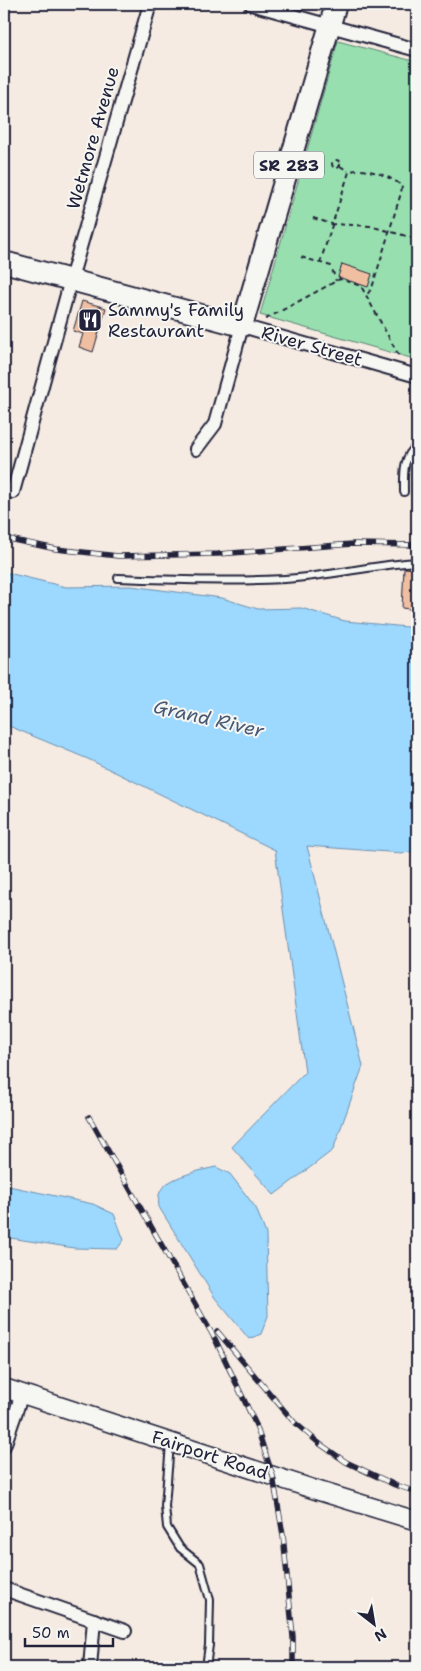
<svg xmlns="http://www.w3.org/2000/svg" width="421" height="1671" font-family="'Shantell Sans',sans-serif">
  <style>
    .green { fill: #97dfae; stroke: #5c8074 }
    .water { fill: #9dd8fe; stroke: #6c8fb0 }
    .building { fill: #f0bfa1; stroke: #22223b }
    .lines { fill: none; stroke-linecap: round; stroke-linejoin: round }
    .lane-casing { stroke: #22223b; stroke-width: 10 }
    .street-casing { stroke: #22223b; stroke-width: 16 }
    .secondary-casing { stroke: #22223b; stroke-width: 21 }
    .primary-casing { stroke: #22223b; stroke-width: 24 }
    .path { stroke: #22223b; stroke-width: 2; stroke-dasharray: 5 4; stroke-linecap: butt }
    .lane { stroke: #f6f6f2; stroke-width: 6 }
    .street { stroke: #f6f6f2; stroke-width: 12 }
    .secondary { stroke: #f6f6f2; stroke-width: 18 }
    .primary { stroke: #f6f6f2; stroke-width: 20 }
    .rail-casing { stroke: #22223b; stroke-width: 5.5 }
    .rail { stroke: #f6f6f2; stroke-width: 4; stroke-dasharray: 11; stroke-linecap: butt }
    .labels { text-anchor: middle; stroke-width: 4; stroke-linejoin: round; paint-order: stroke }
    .shield { fill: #f6f6f2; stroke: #626272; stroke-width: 1 }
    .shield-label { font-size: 16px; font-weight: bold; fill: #22223b }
    .street-label { font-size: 18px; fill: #22223b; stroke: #f6f6f2 }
    .poi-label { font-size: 18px; fill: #22223b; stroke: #f6f6f2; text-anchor: start }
    .water-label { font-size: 19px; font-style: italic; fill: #475976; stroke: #f6f6f2 }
  </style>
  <rect width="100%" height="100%" fill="#f5ebe2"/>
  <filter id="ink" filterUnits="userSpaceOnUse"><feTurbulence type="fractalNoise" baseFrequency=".02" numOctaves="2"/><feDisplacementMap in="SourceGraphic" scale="10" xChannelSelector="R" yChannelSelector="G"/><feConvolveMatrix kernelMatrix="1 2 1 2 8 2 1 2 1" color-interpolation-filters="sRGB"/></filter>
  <g filter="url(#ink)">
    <!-- green -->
    <polygon class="green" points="338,41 417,62 417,346 414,359 260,315"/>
    <!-- water -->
    <g class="water">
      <polygon points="4,572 66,587 131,586 222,598 258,609 301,608 345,621 417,628 417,851 402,853 307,846 363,1066 333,1150 274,1195 232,1147 305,1072 275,850 88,759 4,724"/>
      <path d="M216 1167 230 1174 256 1208 266 1234 268 1316 261 1334 249 1339 215 1298 159 1207C158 1200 158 1193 163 1187 173 1176 202 1170 216 1167Z"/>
      <polygon points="4,1185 93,1204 114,1214 124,1240 117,1249 74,1248 4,1237"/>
    </g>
    <!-- building -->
    <g class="building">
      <polygon points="342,264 372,274 368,287 338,277"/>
      <polygon points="82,301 106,308 93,352 79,347 83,334 73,331"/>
      <polygon points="404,568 417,569 417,610 402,608"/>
    </g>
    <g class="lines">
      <!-- lane casing -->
      <g class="lane-casing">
        <g id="lane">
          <path d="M404 492C404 475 402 457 417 446"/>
          <path d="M118 578C173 580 229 582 285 579 330 576 373 565 417 562"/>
          <polyline points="170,1444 165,1506 167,1527 180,1548 200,1564 210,1600 209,1645 206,1667"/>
        </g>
      </g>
      <!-- street casing -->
      <g class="street-casing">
        <g id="street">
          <polyline points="251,4 417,50"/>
          <polyline points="196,449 215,424 242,326 417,376"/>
          <polyline points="13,492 75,265 150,4"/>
          <polyline points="4,1446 22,1394"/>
          <polyline points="4,1589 125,1631"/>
          <polyline points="90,1667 94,1620"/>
        </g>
      </g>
      <!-- secondary casing -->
      <g class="secondary-casing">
        <polyline id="secondary" points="4,1388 319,1491 417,1521"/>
      </g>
      <!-- primary casing -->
      <g class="primary-casing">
        <polyline id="primary" points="4,262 242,326 336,4"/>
      </g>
      <!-- path -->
      <g class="path">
        <circle cx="336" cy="164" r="4"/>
        <polyline points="340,166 348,171"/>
        <polyline points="313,218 332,224 370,226 417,239"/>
        <polyline points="301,257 331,266 336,281"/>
        <path d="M320 263 349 172C363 165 392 177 402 186L401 193 372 288 366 296"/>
        <polyline points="266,319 340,279 361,286 399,356"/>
      </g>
      <!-- lane -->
      <use href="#lane" class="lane"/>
      <!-- street -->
      <use href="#street" class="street"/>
      <!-- secondary -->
      <use href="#secondary" class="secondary"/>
      <!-- primary -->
      <use href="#primary" class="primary"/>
      <!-- rail casing -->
      <g class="rail-casing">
        <g id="rail">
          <polyline points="4,538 56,549 118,556 218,554 353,544 417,545"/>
          <polyline points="89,1117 215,1339 256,1425 273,1476 283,1535 293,1637 293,1667"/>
          <polyline points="217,1331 294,1422 320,1444 346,1462 395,1485 417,1492"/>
        </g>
      </g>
      <!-- rail -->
      <use href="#rail" class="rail"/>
    </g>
  </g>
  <!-- icons -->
  <defs>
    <g id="restaurant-square" transform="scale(1.25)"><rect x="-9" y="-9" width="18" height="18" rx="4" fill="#22223b" stroke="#f6f6f2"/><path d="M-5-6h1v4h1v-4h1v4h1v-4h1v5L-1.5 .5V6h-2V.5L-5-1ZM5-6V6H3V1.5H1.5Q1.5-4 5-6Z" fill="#fff"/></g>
  </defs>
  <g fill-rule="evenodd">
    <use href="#restaurant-square" x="90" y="320"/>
  </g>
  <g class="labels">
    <!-- shield labels -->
    <rect class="shield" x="254" y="151.5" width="70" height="27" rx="4"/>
    <g class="shield-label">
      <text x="289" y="171">SR 283</text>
    </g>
    <!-- street labels -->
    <g class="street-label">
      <text transform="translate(93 138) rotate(-74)" y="6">Wetmore Avenue</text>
      <text transform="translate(312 346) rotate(16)" y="6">River Street</text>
      <text transform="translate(210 1455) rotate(18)" y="6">Fairport Road</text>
    </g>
    <!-- poi labels -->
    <g class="poi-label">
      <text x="108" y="316">Sammy's Family<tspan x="108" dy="21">Restaurant</tspan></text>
    </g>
    <!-- water labels -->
    <g class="water-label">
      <text transform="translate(209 718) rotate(13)" y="7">Grand River</text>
    </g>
  </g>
  <!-- margin -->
  <rect width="421" height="1671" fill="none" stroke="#f6f6f2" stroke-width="20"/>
  <rect x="10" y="10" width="401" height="1651" fill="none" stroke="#22223b" stroke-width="2" filter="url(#ink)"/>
  <!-- north arrow -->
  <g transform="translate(374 1624) rotate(149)" stroke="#f6f6f2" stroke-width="4" paint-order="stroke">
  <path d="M0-4L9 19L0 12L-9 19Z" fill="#22223b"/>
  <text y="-8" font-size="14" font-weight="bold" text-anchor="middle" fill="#22223b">N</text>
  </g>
  <!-- scale -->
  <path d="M25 1638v8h88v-8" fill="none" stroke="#22223b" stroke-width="2.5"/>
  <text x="32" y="1638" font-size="15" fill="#22223b" stroke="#f6f6f2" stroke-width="4" paint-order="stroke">50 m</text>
</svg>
